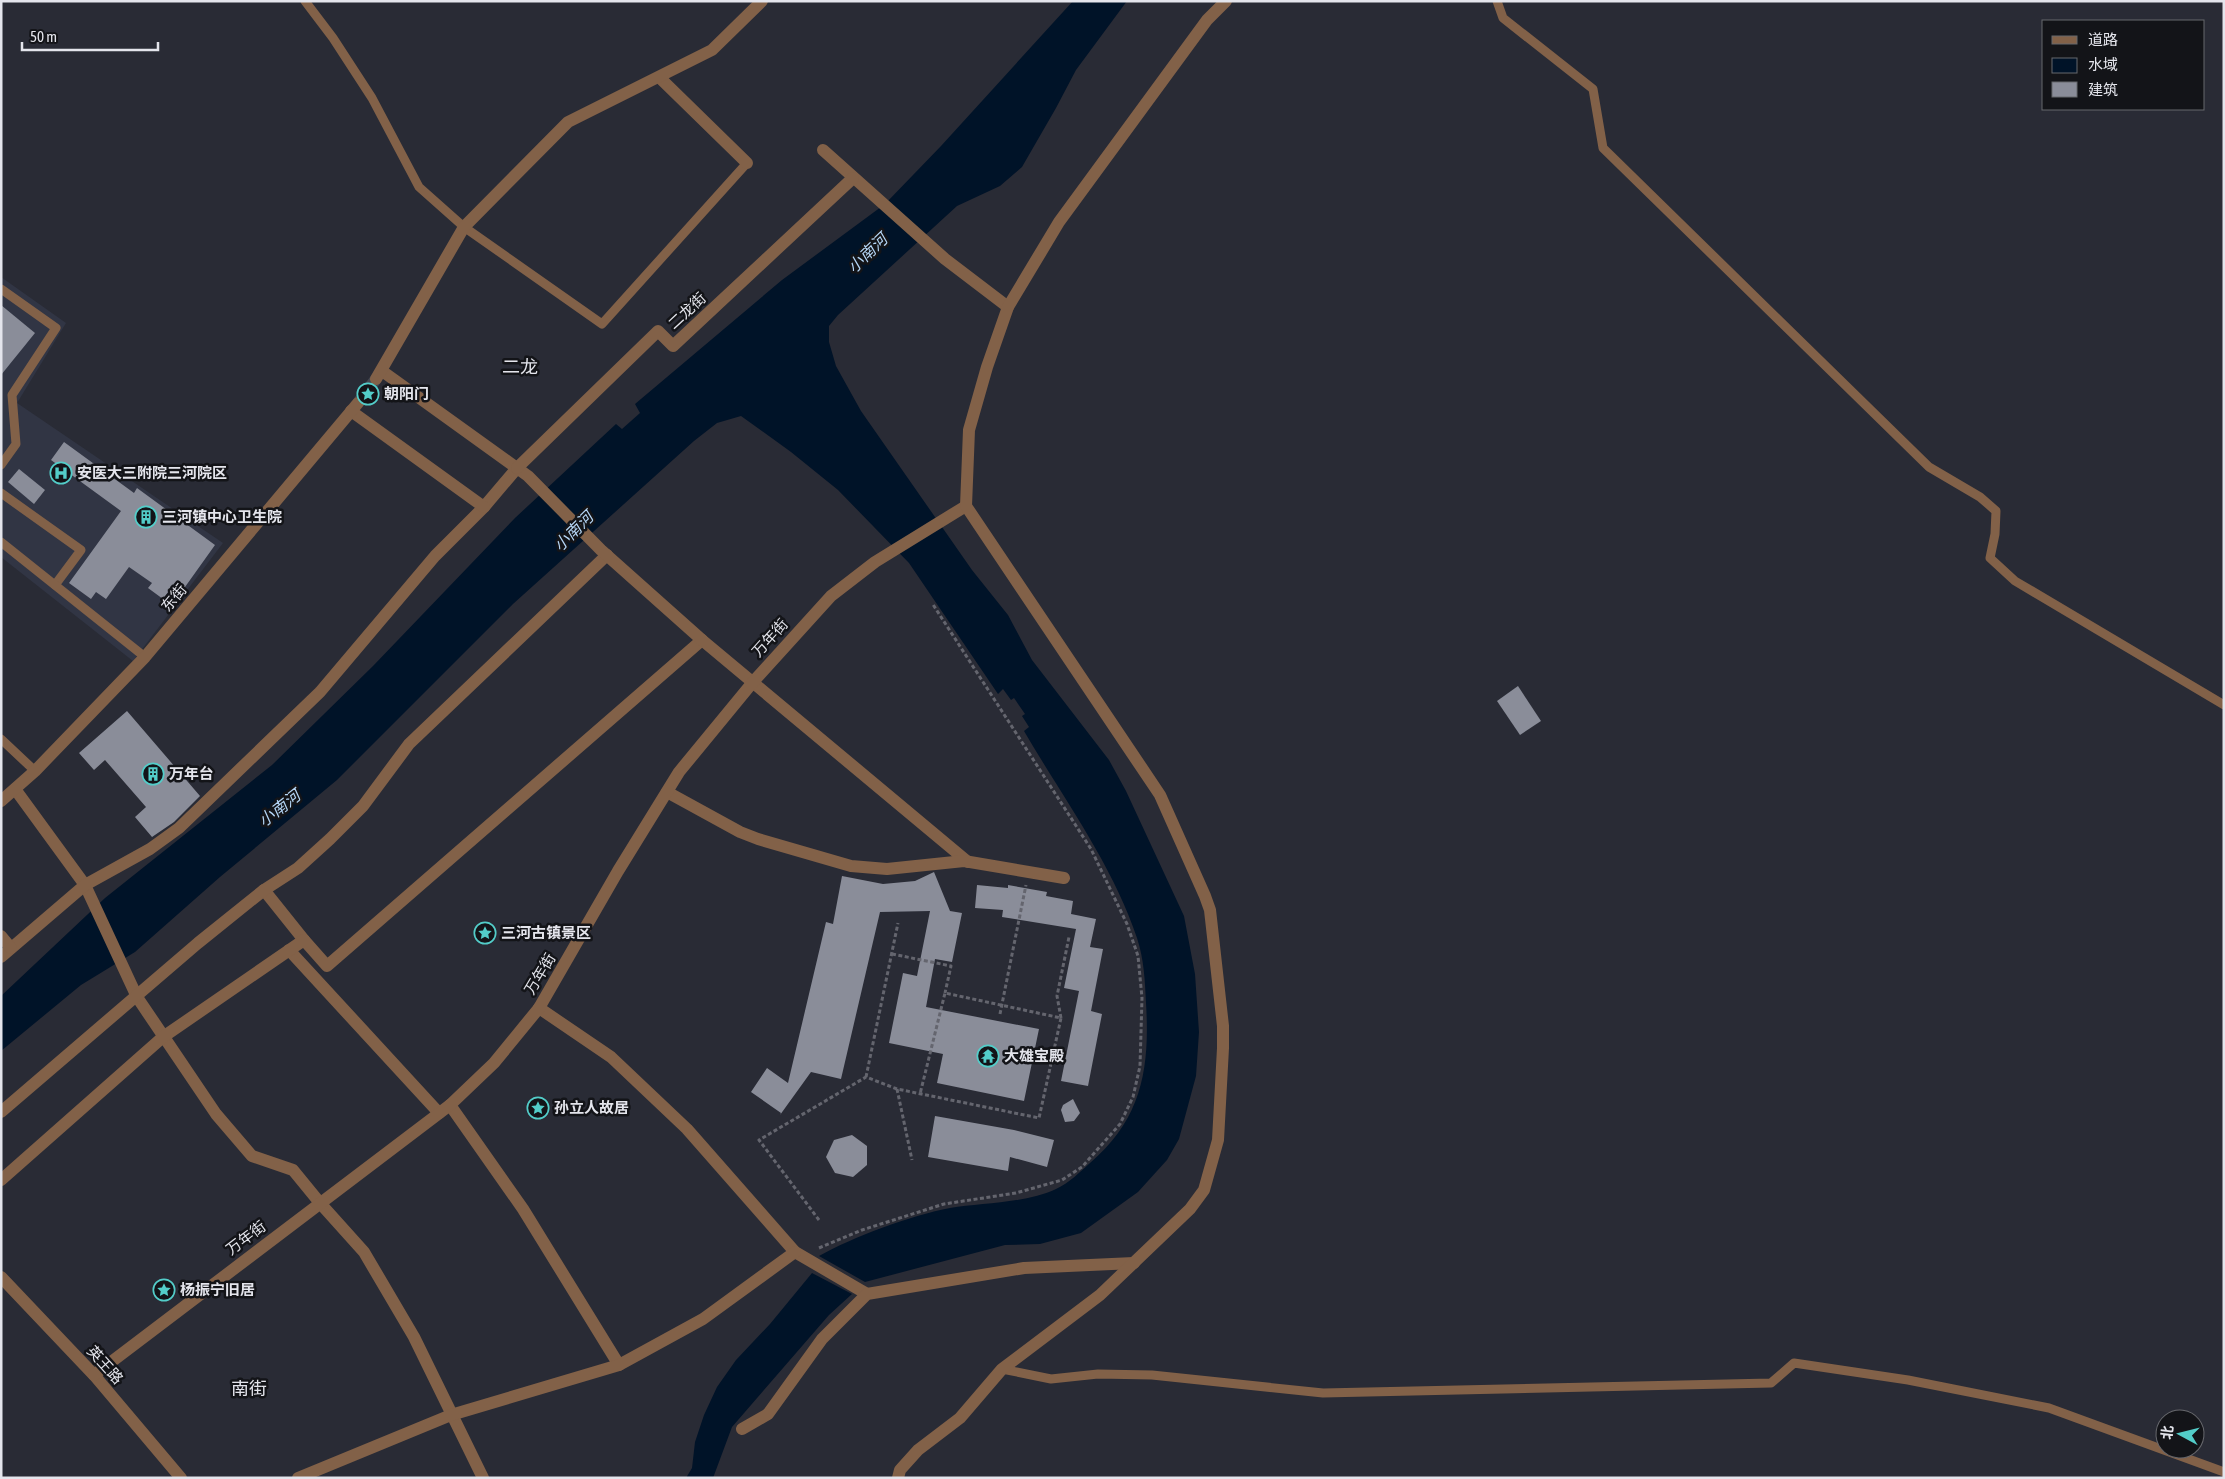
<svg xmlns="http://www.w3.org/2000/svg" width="2225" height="1479" font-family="'Asap Condensed','Noto Sans SC',sans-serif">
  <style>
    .built { fill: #313544 }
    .water { fill: #001328 }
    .building { fill: #8a8d99 }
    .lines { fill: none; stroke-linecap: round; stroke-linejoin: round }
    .minor-tunnel { stroke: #454750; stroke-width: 12; stroke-dasharray: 12 6; stroke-linecap: butt }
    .path { stroke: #64656e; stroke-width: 3; stroke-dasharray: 4 2.5; stroke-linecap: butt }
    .service { stroke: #826148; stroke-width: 9 }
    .pedestrian { stroke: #826148; stroke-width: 12 }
    .minor { stroke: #826148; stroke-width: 12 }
    .labels { text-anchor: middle; stroke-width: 5; stroke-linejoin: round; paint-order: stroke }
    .street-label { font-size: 15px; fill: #e4e5ec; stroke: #131418 }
    .poi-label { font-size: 15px; font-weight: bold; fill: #e4e5ec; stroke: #131418; text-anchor: start }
    .water-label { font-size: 16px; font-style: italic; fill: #b6d7f7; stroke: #131418 }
    .quarter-label { font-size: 18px; fill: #e4e5ec; stroke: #131418 }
  </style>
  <rect width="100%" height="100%" fill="#292b35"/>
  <!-- built -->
  <polygon class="built" points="1,277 66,323 17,403 223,543 133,661 1,557"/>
  <!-- water -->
  <g class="water">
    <path d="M1073 1H1127L1076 70 1056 108 1022 167 1000 186 957 206 838 315 829 326V342L836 366 861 411 972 570 1008 615 1032 660 1109 760 1126 791 1184 916 1195 974 1199 1032 1196 1076 1179 1139 1167 1160 1138 1192 1081 1233 1040 1244 1005 1245 865 1282 819 1256C853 1237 912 1215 950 1208 982 1203 1027 1203 1056 1189 1069 1183 1080 1172 1090 1163 1142 1119 1150 1068 1146 1003 1145 981 1144 959 1137 938 1113 865 1063 798 1024 731L1029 727 1022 716 1025 714 1014 698 1011 700 1003 689 998 694 909 563 838 490 791 452 741 416 717 423 694 441 513 604 337 780 220 877 135 952 81 985 1 1051V996L105 898 272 765 373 666 515 518 616 424 622 429 640 413 635 404 782 280 885 204 941 146Z"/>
    <polygon points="812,1273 852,1294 829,1315 732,1427 713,1478 686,1478 692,1468 695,1442 704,1415 717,1387 736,1360 770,1324"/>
  </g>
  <!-- building -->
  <g class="building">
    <polygon points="1,305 35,333 1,375"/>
    <polygon points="64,442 134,493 137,488 215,545 180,594 171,588 163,599 148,588 152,583 129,567 106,599 96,592 91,599 69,583 121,511 51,460"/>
    <polygon points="19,469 45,490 34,504 8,482"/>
    <polygon points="1518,686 1541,721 1520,735 1497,701"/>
    <polygon points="127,711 200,796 174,822 152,837 135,817 146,807 105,760 94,770 79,753"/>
    <polygon points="934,872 950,911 962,913 952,962 935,959 926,1007 1039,1029 1024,1101 937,1083 943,1054 889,1043 903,973 917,976 930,911 880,912 841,1079 811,1072 780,1115 781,1113 751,1092 767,1068 788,1083 826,922 833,924 842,876 883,884 915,881"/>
    <polygon points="977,885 1008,888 1008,885 1047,892 1046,896 1073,901 1071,914 1096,919 1090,947 1103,949 1091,1011 1102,1014 1088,1086 1061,1081 1079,991 1064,988 1076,929 1002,917 1003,910 975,908"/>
    <polygon points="1073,1099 1080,1113 1074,1121 1065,1122 1061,1110 1063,1105"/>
    <polygon points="935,1116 1014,1130 1054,1140 1047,1167 1010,1157 1008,1171 928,1157"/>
    <polygon points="852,1135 867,1146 867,1165 853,1177 835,1173 826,1157 834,1140"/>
  </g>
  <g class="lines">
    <!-- minor-tunnel -->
    <polyline class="minor-tunnel" points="358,403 376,379"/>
    <!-- path -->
    <g class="path">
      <polyline points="892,954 951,966 945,993"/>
      <polyline points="1000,1014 1026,885"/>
      <polyline points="1061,1018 1057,996 1069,937"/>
      <polyline points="866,1077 898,923"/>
      <polyline points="897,1089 912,1160"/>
      <polyline points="819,1220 759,1140 866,1077 897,1089 1039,1118 1061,1018 945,993 920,1094"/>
      <polyline points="819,1248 862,1230 944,1204 1016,1193 1062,1180 1082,1167 1120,1124 1133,1097 1140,1066 1142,998 1138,956 1127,924 1091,849 932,603"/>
    </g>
    <!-- service -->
    <g class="service">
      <polyline points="305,1 333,38 372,98 419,187 464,227 602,324 747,163"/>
      <polyline points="1497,1 1503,18 1593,89 1603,148 1929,467 1980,497 1996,511 1995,534 1990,558 2015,581 2224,705"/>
      <polyline points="1,289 56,328 12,395 16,444 1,465"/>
      <polyline points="1,493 81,550 55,585"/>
      <polyline points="1,542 145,657"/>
      <polyline points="1,739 35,771"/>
      <polyline points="1002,1369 1051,1379 1098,1374 1152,1375 1323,1393 1771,1383 1794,1363 1908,1380 2049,1408 2224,1472"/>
    </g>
    <!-- pedestrian -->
    <g class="pedestrian">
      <polyline points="15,789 85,885 137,997 216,1114 252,1156 293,1170 320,1203"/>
      <polyline points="264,890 304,940"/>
      <polyline points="289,950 439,1113"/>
      <polyline points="1,957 85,885 150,849 179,828 320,692 435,556 484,507 517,468"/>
      <polyline points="1,1112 198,943 264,890 298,868 330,839 363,806 409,744 607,555"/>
      <polyline points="1,1180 163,1037 304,940 327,966 702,640"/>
    </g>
    <!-- minor -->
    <g class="minor">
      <polyline points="660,78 747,163"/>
      <polyline points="823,150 945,259 1008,307"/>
      <polyline points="382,371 528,476 601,550 702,640 968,862"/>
      <polyline points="376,379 464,227 568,122 712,50 762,1"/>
      <polyline points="351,411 484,507"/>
      <polyline points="517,468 658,331 673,346 853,178"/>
      <polyline points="667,792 740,832 758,839 851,866 887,869 964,861 1064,878"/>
      <polyline points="1,801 35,771 145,657 358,403"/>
      <polyline points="1,936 11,948"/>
      <polyline points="539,1008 611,1057 687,1129 795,1252 867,1294"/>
      <polyline points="450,1105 523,1209 619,1365"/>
      <polyline points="320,1203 364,1252 414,1337 483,1478"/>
      <polyline points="1,1277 94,1375 181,1478"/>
      <polyline points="94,1375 450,1105 494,1063 539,1008 618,871 679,772 753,682 831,596 875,562 966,506"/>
      <polyline points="742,1429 768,1414 822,1339 867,1294 1024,1268 1134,1263"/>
      <polyline points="298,1478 451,1415 619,1365 703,1319 795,1252"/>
      <polyline points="898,1478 900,1470 918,1450 960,1418 1002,1369 1100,1295 1190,1209 1204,1190 1218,1140 1223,1048 1223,1026 1210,910 1205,896 1160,795 966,506 969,430 987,367 1008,307 1059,222 1207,20 1226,1"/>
    </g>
  </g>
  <!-- icons -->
  <defs>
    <g id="sight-ring" transform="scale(1.125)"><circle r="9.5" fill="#131418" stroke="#53cdc9" stroke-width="1.5"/><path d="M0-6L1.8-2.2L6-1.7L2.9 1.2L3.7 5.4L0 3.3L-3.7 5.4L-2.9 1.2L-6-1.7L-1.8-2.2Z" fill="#53cdc9"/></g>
    <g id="hospital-ring" transform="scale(1.125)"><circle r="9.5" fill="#131418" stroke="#53cdc9" stroke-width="1.5"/><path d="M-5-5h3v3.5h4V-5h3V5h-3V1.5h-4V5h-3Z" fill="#53cdc9"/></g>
    <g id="building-ring" transform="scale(1.125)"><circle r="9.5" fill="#131418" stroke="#53cdc9" stroke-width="1.5"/><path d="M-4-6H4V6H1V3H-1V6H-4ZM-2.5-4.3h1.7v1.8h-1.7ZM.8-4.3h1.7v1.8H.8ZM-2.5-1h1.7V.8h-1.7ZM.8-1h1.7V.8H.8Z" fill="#53cdc9"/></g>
    <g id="temple-ring" transform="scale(1.125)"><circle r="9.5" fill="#131418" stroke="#53cdc9" stroke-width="1.5"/><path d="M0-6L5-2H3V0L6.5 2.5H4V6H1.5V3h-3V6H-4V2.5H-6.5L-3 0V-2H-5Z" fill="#53cdc9"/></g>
  </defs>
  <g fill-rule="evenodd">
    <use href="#sight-ring" x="368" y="394"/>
    <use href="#hospital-ring" x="61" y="473"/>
    <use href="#building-ring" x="146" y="517"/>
    <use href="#building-ring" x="153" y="774"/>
    <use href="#sight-ring" x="485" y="933"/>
    <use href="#temple-ring" x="988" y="1056"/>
    <use href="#sight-ring" x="538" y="1108"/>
    <use href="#sight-ring" x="164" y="1290"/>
  </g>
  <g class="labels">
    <!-- street labels -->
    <g class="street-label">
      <text transform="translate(687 311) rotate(-43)" y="5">二龙街</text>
      <text transform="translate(174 598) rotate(-50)" y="5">东街</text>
      <text transform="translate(770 638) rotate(-48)" y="5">万年街</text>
      <text transform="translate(540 974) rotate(-59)" y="5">万年街</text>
      <text transform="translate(246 1238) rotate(-37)" y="5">万年街</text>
      <text transform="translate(105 1365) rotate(48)" y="5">英王路</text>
    </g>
    <!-- poi labels -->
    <g class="poi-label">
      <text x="384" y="399">朝阳门</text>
      <text x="77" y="478">安医大三附院三河院区</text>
      <text x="162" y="522">三河镇中心卫生院</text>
      <text x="169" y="779">万年台</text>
      <text x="501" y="938">三河古镇景区</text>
      <text x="1004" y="1061">大雄宝殿</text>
      <text x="554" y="1113">孙立人故居</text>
      <text x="180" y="1295">杨振宁旧居</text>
    </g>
    <!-- water labels -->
    <g class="water-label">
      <text transform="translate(867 253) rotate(-44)" y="6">小南河</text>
      <text transform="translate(573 531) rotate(-45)" y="6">小南河</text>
      <text transform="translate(279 808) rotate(-38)" y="6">小南河</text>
    </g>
    <!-- quarter labels -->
    <g class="quarter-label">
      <text x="520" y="373">二龙</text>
      <text x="249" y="1395">南街</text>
    </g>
  </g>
  <!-- border -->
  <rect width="2225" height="1479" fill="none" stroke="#e4e5ec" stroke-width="5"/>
  <!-- legend -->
  <rect x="2042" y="20" width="162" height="90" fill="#131418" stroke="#67686d"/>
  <rect x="2052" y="36" width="25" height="8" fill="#826148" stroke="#67686d"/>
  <text x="2088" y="45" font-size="15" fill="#e4e5ec">道路</text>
  <rect x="2052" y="58" width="25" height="15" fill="#001328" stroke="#67686d"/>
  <text x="2088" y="70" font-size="15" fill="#e4e5ec">水域</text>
  <rect x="2052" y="82" width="25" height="15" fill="#8a8d99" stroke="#67686d"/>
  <text x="2088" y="95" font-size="15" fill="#e4e5ec">建筑</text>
  <!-- north arrow -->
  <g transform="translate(2180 1434) rotate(277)"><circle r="24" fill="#131418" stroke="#67686d"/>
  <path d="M0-4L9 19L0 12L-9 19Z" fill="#53cdc9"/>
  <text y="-8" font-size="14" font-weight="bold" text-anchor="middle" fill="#e4e5ec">北</text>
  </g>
  <!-- scale -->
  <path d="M22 42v8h136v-8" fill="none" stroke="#e4e5ec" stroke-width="2.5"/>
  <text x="30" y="42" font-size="15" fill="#e4e5ec" stroke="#131418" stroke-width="4" paint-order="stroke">50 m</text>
</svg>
